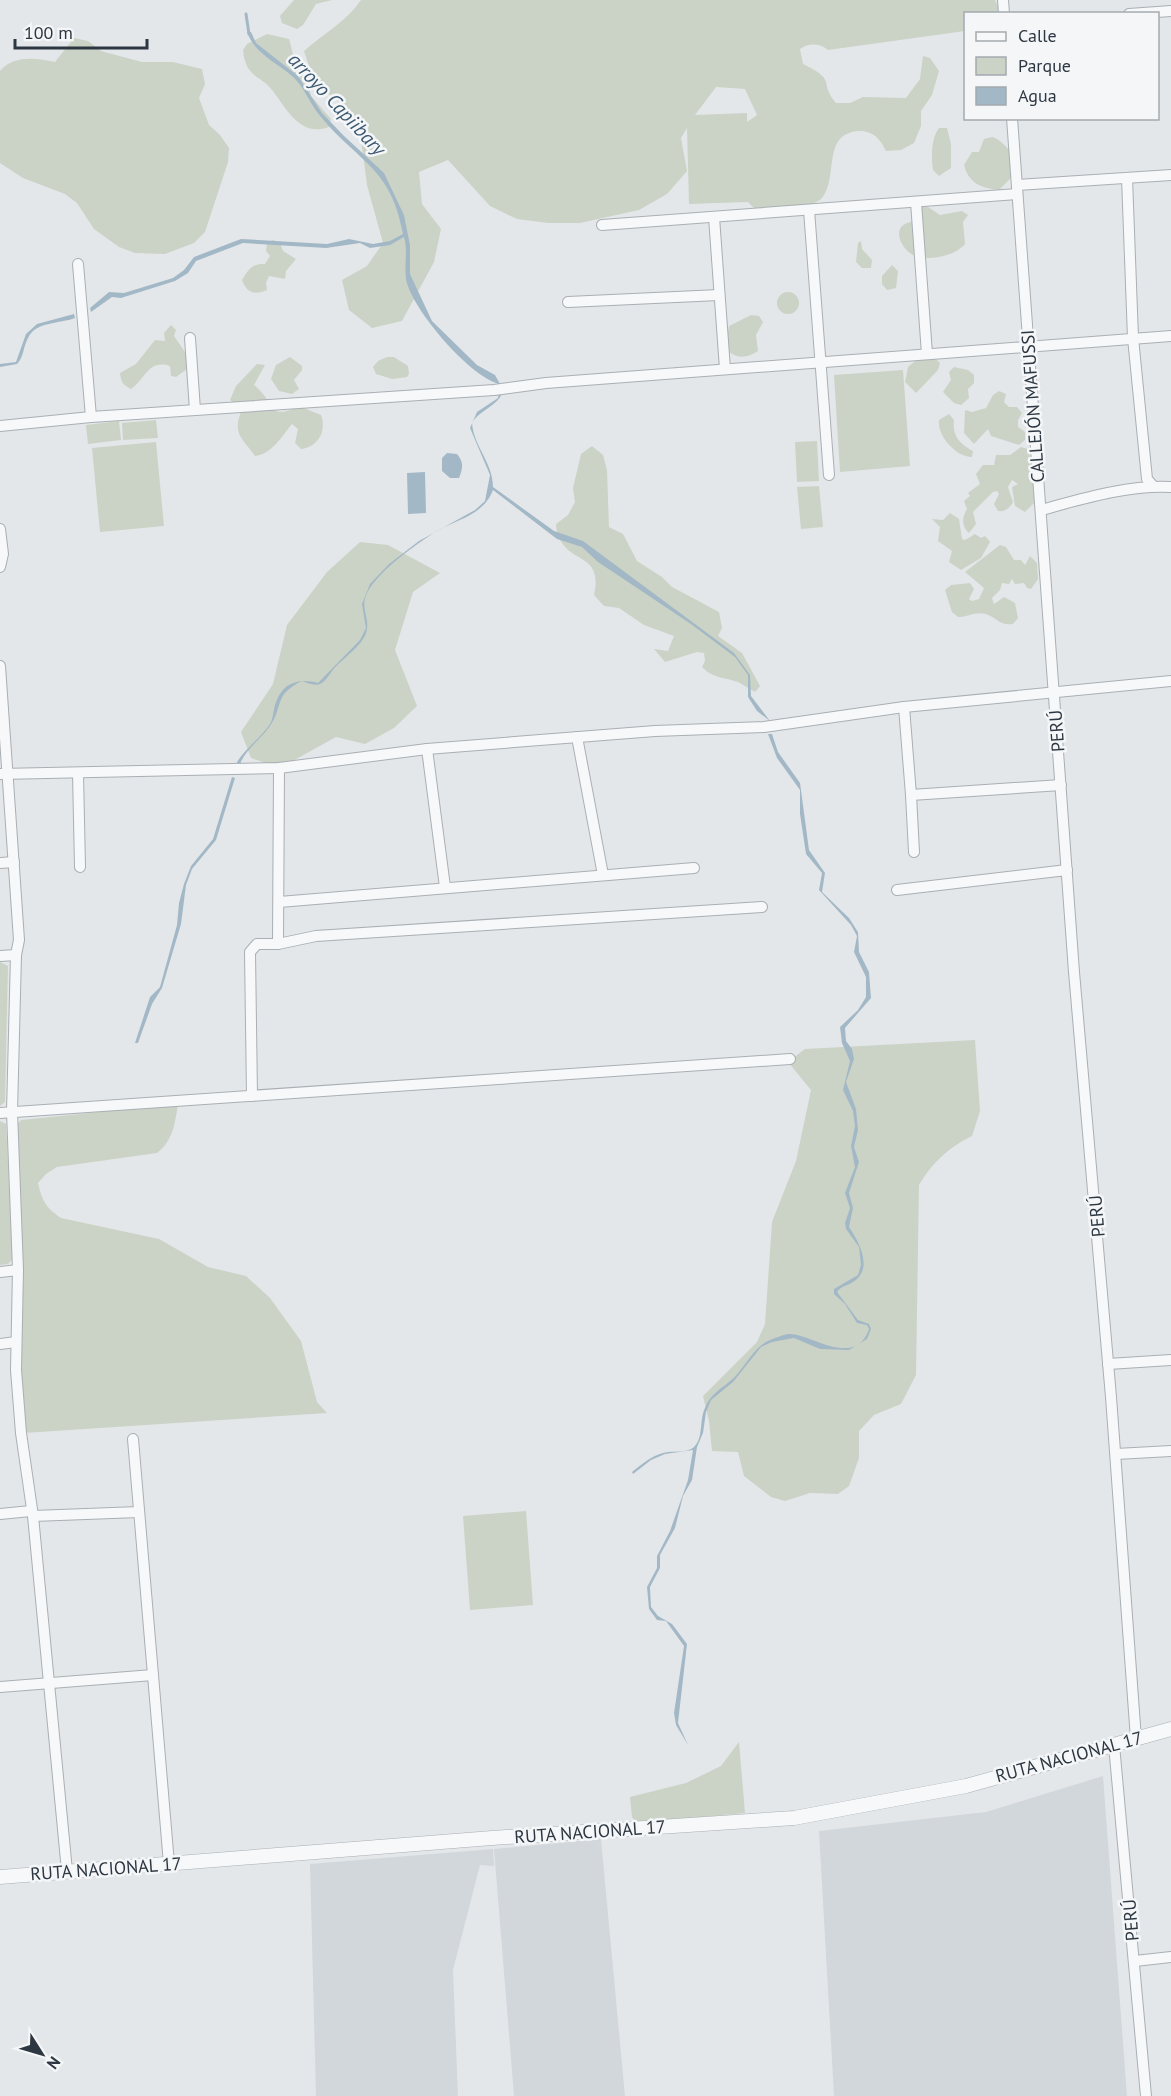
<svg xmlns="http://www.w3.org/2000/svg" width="1171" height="2096" font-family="'PT Sans',sans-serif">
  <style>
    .built { fill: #d2d7dc }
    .green { fill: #cbd3c6; fill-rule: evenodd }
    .water { fill: #a3b8c6 }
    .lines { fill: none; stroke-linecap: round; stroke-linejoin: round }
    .stream { stroke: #a3b8c6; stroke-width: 3 }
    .minor-casing { stroke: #a9afb4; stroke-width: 12 }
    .tertiary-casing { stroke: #a9afb4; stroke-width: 15 }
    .minor { stroke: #f6f8f9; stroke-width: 10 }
    .tertiary { stroke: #f6f8f9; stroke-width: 14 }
    .labels { text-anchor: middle; stroke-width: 5; stroke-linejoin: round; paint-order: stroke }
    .street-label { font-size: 18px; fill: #2d3741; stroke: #f4f6f8 }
    .water-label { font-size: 20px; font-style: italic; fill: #3c5971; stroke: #f4f6f8 }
  </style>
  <rect width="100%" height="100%" fill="#e4e7ea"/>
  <!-- built -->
  <g class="built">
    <polygon points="1103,1776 1127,2096 834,2096 819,1831 986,1812"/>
    <polygon points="601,1839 625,2096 514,2096 494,1849"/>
    <polygon points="493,1849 494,1866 480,1865 453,1970 458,2096 316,2096 310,1864"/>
  </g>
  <!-- green -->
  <g class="green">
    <polygon points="294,0 332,0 316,4 303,25 297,29 282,23 280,16"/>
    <path d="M361 0H995L1001 13 966 14 965 31 828 50C819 43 809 43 800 49L803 64C838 81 818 81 836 103H850L863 97 906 98 920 79 923 56 930 58 939 71 932 95 921 111V126L914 143 901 150 886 151C880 139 874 131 859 131 821 133 839 178 822 198 811 209 775 212 760 214L748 202 689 204 687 128 681 138 687 171 667 194 639 210 580 223H548L517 219 490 206 448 160 419 172 422 204 441 229 434 262 402 321 372 328 349 310 342 280 367 266 383 243 367 185 359 124 338 101 315 84 304 51C323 34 347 21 361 0ZM716 87 745 89 757 115 747 122V113L695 115Z"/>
    <path d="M267 34 289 39 293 54 305 66 311 96 331 119 329 127C302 137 289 113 275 94 262 74 246 80 243 50L247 44Z"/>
    <path d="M74 38 88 41 101 51 142 62H173L202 69 205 84 199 98 209 125 220 135 229 148 228 162 205 232 194 243 165 254 135 253 119 247 94 229 77 203 65 194 23 178 0 163V71C14 55 35 58 55 62Z"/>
    <path d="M939 128H947L951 144V168L939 176 933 170C931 157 931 138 939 128Z"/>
    <path d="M992 137C1002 139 1020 159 1015 171 1013 177 1004 185 999 190 982 188 969 184 964 165L972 152H979L984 139Z"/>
    <path d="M920 206 928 207 940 215 962 211 968 215 963 222 965 244C956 256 926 262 913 255 902 250 889 226 911 222Z"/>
    <path d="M273 240 280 243 283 251 296 259 286 271 285 279 269 276 266 283 267 290C255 295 247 294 242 280 248 270 252 263 265 264L270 256 266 251 267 244Z"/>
    <polygon points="861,241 862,249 872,260 871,268 862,268 856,262 858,243"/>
    <polygon points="892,265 898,271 896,288 887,290 882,284 882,276"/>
    <circle cx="788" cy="303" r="11"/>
    <path d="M751 315 759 316 763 322 756 335 758 351C746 359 735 359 725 348L729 326Z"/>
    <path d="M171 325 176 330 174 336 187 355V369L176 377 171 376 170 366C148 359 145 380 131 389 123 385 121 382 120 373L136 364 155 340 165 341 164 333Z"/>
    <polygon points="290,357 302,366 302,370 294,380 299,389 292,394 279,391 271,379 276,365"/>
    <polygon points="387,357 394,357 408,366 409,374 407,377 392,379 376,374 373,367 378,361"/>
    <polygon points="920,357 935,358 940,363 938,370 916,393 905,382 908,367"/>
    <path d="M257 364 265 365 254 385C276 402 267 422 299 406L321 415C327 431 318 447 301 449L295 443 298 429 292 424C282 436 271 455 255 456 241 437 232 434 242 409L230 400 236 386Z"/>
    <polygon points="954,367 968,370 974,375 974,383 968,389 969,398 961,405 954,403 943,392 951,380 949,372"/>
    <polygon points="903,370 910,466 840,472 834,375"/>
    <polygon points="999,391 1006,394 1004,402 1009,407 1017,407 1022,413 1018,420 1018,427 1025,432 1025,440 1019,445 991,436 988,429 974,444 964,433 965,410 972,412 986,408 993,395"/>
    <path d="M949 414 954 420C952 436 960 444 973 451L972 457C956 457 937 436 939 420Z"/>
    <polygon points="156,420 158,438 123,440 122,423"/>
    <polygon points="119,421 121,440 88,444 86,425"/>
    <polygon points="817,441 819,481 797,482 795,442"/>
    <polygon points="156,442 164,526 100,532 92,448"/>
    <path d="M592 446 603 455 607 470 609 527 623 534 637 561 662 577 672 587 719 612 722 628 718 636 742 653 760 686 755 692C749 689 744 685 738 682 724 677 714 679 702 667L705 661 704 653 697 652 665 662 654 649 668 651 674 636 644 625 619 608 604 606 594 595C603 553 572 565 559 538 557 534 556 528 556 524L568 515 575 502 573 488 581 454Z"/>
    <path d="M1021 447 1028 449 1033 469 1034 503 1025 512 1015 506 1012 487 1018 484 1012 480 1008 487 1013 502C1010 508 1005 512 998 511L994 504 999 494 997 491 993 492 973 512 976 524 969 533C961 526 962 517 967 509L964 501 970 496 968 493 980 484 976 474 983 465H994L996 455H1010Z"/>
    <polygon points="819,486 823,527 801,529 797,487"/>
    <polygon points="950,513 959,519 962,539 965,540 975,534 981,538 985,536 990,542 981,558 961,570 949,562 952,551 938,541 940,527 932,519 943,520"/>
    <polygon points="360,542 388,545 440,573 413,592 395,650 417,706 394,728 365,744 336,737 280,768 251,758 241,732 273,684 287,625 327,572"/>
    <path d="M1000 545 1006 547 1014 560H1021L1025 565 1030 556 1037 563 1038 579 1031 589 1027 588 1024 583 1015 584 1012 579 1009 584 1002 583 1000 590 992 598 994 604 1004 597 1015 603 1018 618 1013 624C1000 626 997 618 986 614 976 611 967 617 958 617L952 612 945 590 951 585 970 583 974 589 969 599 972 601 979 599 984 588 965 572Z"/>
    <polygon points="0,962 8,966 5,1102 0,1106"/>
    <path d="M975 1040 980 1111 972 1136C948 1148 933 1162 919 1185L916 1375 901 1404 874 1415 859 1431V1458L849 1486 838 1494 810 1493 785 1501 771 1497 744 1476 738 1452 712 1451 709 1421 703 1396 757 1342 765 1324 772 1222 796 1161 811 1090 788 1062 805 1049Z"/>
    <path d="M178 1104C175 1123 173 1141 157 1153L57 1167 46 1174 38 1183C42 1201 46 1208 61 1218L159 1239 208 1267 246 1276 270 1298 301 1341 317 1402 327 1413 24 1433 21 1382 17 1124 21 1120Z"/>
    <polygon points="0,1121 6,1124 13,1259 8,1264 0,1265"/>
    <polygon points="526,1511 533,1605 470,1610 463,1516"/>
    <polygon points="739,1742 745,1813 636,1823 632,1817 630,1797 686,1783 721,1766"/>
  </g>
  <!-- water -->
  <g class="water">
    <path d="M247 32H251L256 43 298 76 322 113 343 135 384 173 404 215 410 245V274L432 321 477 365 495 375 500 384C472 379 411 309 406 279 404 265 408 251 404 237L390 245 370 248 360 243 326 248 243 243 196 261 188 273 175 281 121 298 112 297 91 312 90 308 109 292 124 293 173 278 184 270 194 257 241 239 327 244 349 239 373 244 390 241 403 234C391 167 358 162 321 117 310 105 305 87 292 76 276 62 255 54 247 32Z"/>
    <path d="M74 314 75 318C60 324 36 321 28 338 23 347 24 357 17 364L0 367V364L16 362 26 334 37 324Z"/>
    <path d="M499 392H502C500 405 479 410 472 423 474 447 493 463 493 487L554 531 583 541 734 653 750 675 751 696 770 721 757 711 748 697V675L735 657 691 624 598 562 582 547 557 539 493 490C483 516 457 519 435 532 414 546 388 564 372 585 357 605 369 613 367 629 365 645 341 659 332 671 329 675 325 682 320 684 315 686 307 683 302 681 273 695 284 706 270 726 261 739 246 749 240 764H236C245 748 260 739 270 724 274 717 273 709 276 702 283 682 300 678 318 683L360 640 366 628 362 604 370 584 389 564 419 541 475 510 485 501 490 475 470 428 477 412 498 398Z"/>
    <path d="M447 453 457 454C464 462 463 468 459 478H450L442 471V458Z"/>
    <polygon points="425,472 426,513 408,514 407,473"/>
    <path d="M768 734H772L778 752 800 783 809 850 825 873 822 892 849 918 858 932 859 952 869 972 871 998 845 1028 846 1041 852 1049 854 1059 846 1082 856 1109 858 1130 854 1147 859 1162 849 1193 853 1208 849 1227C859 1242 874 1269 853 1282 847 1286 841 1286 837 1292L858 1320 869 1324 871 1329 867 1339 849 1350 820 1349 794 1338 772 1342 761 1347 733 1382 711 1400 706 1412 703 1433 697 1447 692 1480 683 1496 675 1528 660 1555V1568L650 1587 651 1607 658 1616 672 1624 687 1644 678 1723 688 1745 676 1725 674 1713 684 1646 666 1621 657 1620 649 1609 647 1587 657 1568V1556L670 1531 688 1480 693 1450 665 1454 651 1460 633 1474 632 1472C641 1465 651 1456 663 1453 672 1450 686 1454 694 1447 704 1437 699 1420 705 1408 710 1395 719 1390 729 1382 745 1370 751 1348 770 1340 775 1338 783 1335 788 1334 809 1332 855 1370 869 1329L867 1325 857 1323 845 1304 834 1294V1289L858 1275 861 1265 859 1247 846 1229 845 1223 850 1208 845 1193 855 1167 851 1146 855 1126 853 1111 843 1090 850 1061 842 1043 840 1027 858 1010 866 997V977L854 952 857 936 851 925 819 890 822 873 806 854 800 814V790L777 758Z"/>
    <polygon points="232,777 235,778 216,840 192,869 186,885 181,924 162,988 152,1004 138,1043 135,1043 150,997 160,987 177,925 179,903 184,884 191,866 213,839"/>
  </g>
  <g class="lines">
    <!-- stream -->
    <polyline class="stream" points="246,14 249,34"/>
    <!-- minor casing -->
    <g class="minor-casing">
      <g id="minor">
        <polyline points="1003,0 1004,14"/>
        <polyline points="1129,14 1171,11"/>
        <polyline points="1012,118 1074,972 1111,1397 1136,1739"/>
        <polyline points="1127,178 1133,338 1147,479 1153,486"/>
        <polyline points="1017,185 1171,175"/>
        <polyline points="916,202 927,354"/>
        <polyline points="809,210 829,475"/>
        <polyline points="714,217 725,369"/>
        <polyline points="602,225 1017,194"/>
        <polyline points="78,264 91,417"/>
        <polyline points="568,302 719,295"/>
        <polyline points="190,338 195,410"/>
        <polyline points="0,426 91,417 494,390 546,383 1171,336"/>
        <path d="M1041 510C1082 499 1127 485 1171 487"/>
        <polyline points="0,529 3,554 0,567"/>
        <polyline points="0,666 19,940 16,955 12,1112 18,1270 16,1370 21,1433 33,1516 67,1871"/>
        <polyline points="904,707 911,795 1061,785"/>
        <polyline points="577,737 603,875"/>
        <polyline points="427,749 445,887"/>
        <polyline points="78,773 80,867"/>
        <polyline points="0,774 279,768 427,749 655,731 764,727 904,707 1171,681"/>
        <polyline points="911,795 914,852"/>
        <polyline points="0,863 14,862"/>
        <polyline points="897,890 1067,870"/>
        <polyline points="279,902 694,868"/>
        <polyline points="278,944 279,768"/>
        <polyline points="0,956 16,955"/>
        <polyline points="252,1096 250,952 257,944 278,944 316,936 762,907"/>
        <polyline points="0,1113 790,1059"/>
        <polyline points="0,1272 18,1270"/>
        <polyline points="0,1344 16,1342"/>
        <polyline points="1108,1364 1171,1360"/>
        <polyline points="133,1439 169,1864"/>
        <polyline points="1116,1454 1171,1451"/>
        <polyline points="0,1514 31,1511"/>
        <polyline points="33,1516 139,1512"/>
        <polyline points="0,1687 153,1675"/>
        <polyline points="1114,1745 1146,2096"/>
        <polyline points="1135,1961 1171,1957"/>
      </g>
    </g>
    <!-- tertiary casing -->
    <g class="tertiary-casing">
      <polyline id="tertiary" points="0,1877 492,1838 794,1818 966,1786 1171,1729"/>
    </g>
    <!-- minor -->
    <use href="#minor" class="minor"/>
    <!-- tertiary -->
    <use href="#tertiary" class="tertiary"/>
  </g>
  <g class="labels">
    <!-- street labels -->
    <g class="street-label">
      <text transform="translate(1033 406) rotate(-94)" y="6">CALLEJÓN MAFUSSI</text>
      <text transform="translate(1057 731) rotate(-94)" y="6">PERÚ</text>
      <text transform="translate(1097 1216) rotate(-95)" y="6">PERÚ</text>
      <text transform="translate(1069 1757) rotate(-15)" y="6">RUTA NACIONAL 17</text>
      <text transform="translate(590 1832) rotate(-4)" y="6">RUTA NACIONAL 17</text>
      <text transform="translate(106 1869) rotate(-4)" y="6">RUTA NACIONAL 17</text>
      <text transform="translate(1131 1920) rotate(-95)" y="6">PERÚ</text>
    </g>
    <!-- water labels -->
    <g class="water-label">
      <text transform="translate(337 104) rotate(47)" y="7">arroyo Capiibary</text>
    </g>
  </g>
  <!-- legend -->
  <rect x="964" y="12" width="195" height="108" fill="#f4f6f8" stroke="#a4aaaf" stroke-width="1.5"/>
  <rect x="976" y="32" width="30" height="9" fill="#f6f8f9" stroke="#a4aaaf" stroke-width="1.5"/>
  <text x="1018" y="42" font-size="18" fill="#2d3741">Calle</text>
  <rect x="976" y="57" width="30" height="18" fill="#cbd3c6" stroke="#a4aaaf" stroke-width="1.5"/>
  <text x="1018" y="72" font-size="18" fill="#2d3741">Parque</text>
  <rect x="976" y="87" width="30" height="18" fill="#a3b8c6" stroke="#a4aaaf" stroke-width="1.5"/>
  <text x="1018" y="102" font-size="18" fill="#2d3741">Agua</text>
  <!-- north arrow -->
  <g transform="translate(42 2054) rotate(127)" stroke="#f4f6f8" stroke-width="4.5" paint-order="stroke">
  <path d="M0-4.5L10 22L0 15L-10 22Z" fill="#2d3741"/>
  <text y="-9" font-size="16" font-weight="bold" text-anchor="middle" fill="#2d3741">N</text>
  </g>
  <!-- scale -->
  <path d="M15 39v9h132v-9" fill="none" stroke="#2d3741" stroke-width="3"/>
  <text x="24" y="39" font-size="18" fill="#2d3741" stroke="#f4f6f8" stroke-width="4.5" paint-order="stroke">100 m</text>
</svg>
